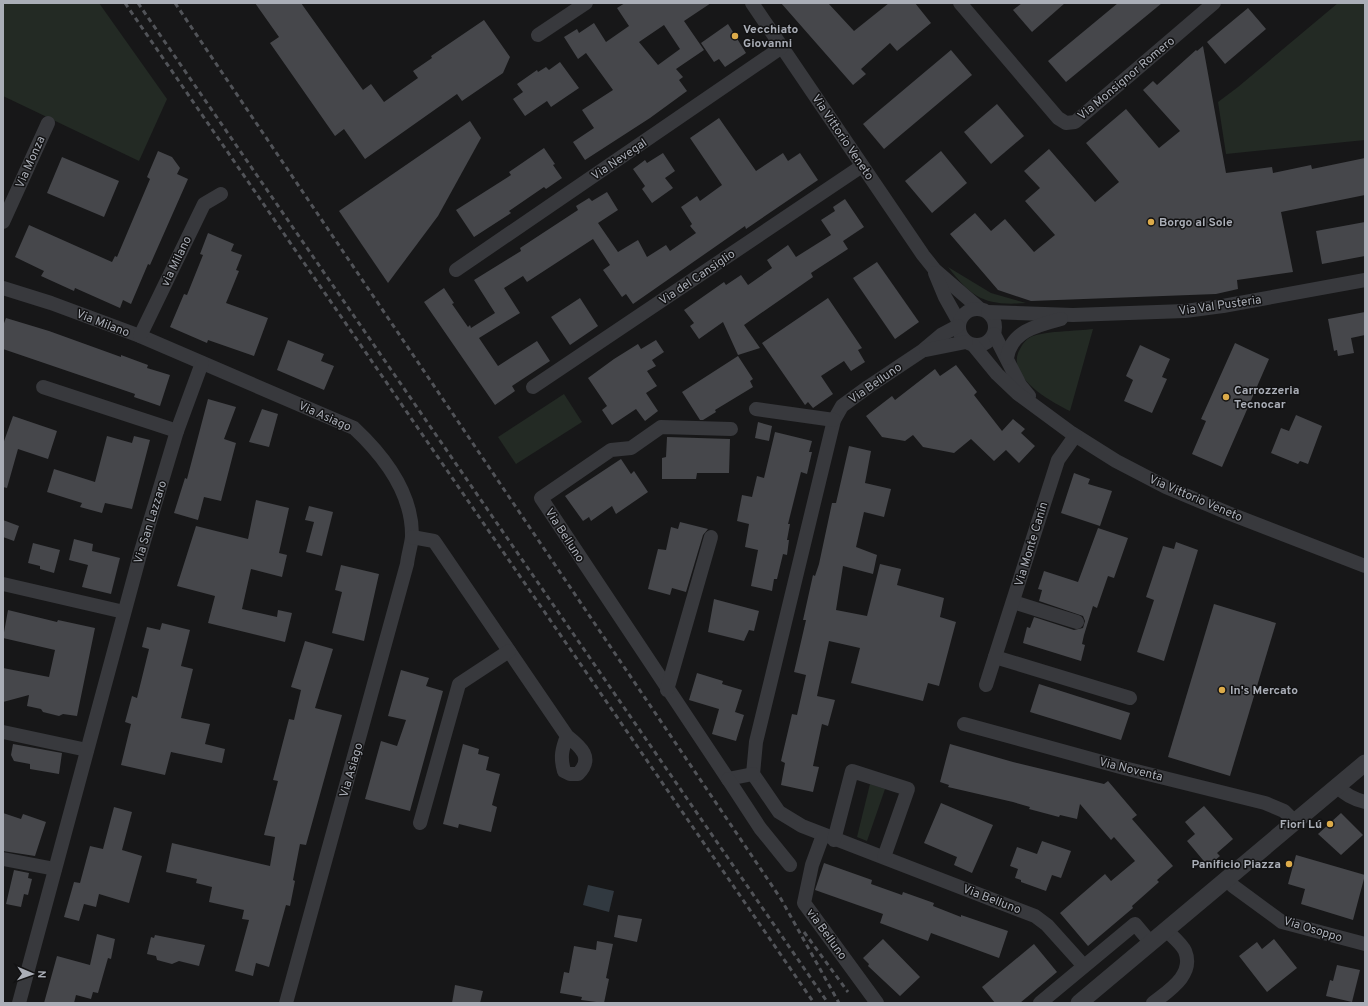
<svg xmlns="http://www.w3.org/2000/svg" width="1368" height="1006" font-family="Overpass,sans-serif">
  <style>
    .green { fill: #232a24 }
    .water { fill: #313940 }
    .building { fill: #46474b; fill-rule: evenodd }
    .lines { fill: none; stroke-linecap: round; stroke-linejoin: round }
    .minor { stroke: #38393d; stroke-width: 14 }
    .tertiary { stroke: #38393d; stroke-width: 17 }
    .rail { stroke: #515358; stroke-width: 3; stroke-dasharray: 5 4; stroke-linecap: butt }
    .poi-dot { fill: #dcab4a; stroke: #121213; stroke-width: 1.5 }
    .labels { text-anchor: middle; stroke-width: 3; stroke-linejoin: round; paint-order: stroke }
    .poi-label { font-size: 12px; font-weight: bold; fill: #aaaeb7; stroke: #121213; text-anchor: start }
    .street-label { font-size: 12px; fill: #aaaeb7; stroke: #121213 }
  </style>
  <rect width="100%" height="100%" fill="#171718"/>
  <!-- green -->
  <g class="green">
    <polygon points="3,3 99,3 167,99 139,161 3,96"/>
    <polygon points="1338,3 1365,3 1365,140 1226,154 1218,102 1238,87"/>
    <path d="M948 267 991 293 1026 303C986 306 973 299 948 267Z"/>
    <path d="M1093 329 1070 411C1052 402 1009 379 1018 353 1021 347 1023 342 1029 338 1039 331 1079 331 1093 329Z"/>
    <polygon points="564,394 582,422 516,464 498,437"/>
    <polygon points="870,784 885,789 867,841 857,837"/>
  </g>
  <!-- water -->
  <polygon class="water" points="588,885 614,891 609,912 583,905"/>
  <!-- building -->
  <g class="building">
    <polygon points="255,3 301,3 363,90 371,84 384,102 418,78 413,71 432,58 431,56 484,20 510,57 503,73 462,101 457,94 365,159 344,129 335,136 270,43 279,37"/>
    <path d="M625 3H711L684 21 704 50 676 69 683 77 679 80 687 91 650 118 585 160 573 142 594 128 582 110 613 90 586 53 578 59 564 37 577 29 579 33 594 23 606 42 629 26 617 8ZM664 25 680 49 658 65 639 42Z"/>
    <polygon points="781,3 828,3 854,31 889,3 915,3 931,23 897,51 890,43 861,69 866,74 853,85"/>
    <polygon points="1022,3 1065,3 1032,32 1013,10"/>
    <polygon points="1118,3 1162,3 1066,82 1048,61"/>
    <polygon points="1248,8 1266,29 1225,64 1207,42"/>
    <polygon points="728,24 746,53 725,67 719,59 714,62 701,43"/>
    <polygon points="1203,46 1226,173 1272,167 1273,173 1311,165 1312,169 1365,158 1365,195 1281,212 1293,272 1237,280 1238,289 1216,294 1031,301 998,290 950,234 975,213 991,231 1005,219 1034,252 1055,235 1025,201 1040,188 1024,171 1049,149 1095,202 1119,182 1086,143 1126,109 1159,148 1180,131 1143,90 1153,81 1157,85 1196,50 1197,51"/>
    <polygon points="951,50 972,75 884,149 863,124"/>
    <polygon points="560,62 579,88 551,107 547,101 525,116 513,99 523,92 517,84 537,70 538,72 546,67 549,70"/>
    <polygon points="997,104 1024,136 991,164 964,132"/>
    <polygon points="719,118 756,171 783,153 788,161 800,153 818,180 746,229 745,226 633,304 626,294 622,297 603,270 610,265 593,239 527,282 523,276 504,288 520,313 479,338 498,366 537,341 550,361 512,386 515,391 495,405 424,302 444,288 454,303 452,304 468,327 470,325 471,328 495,313 474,280 521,251 520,248 578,210 576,206 589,198 592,201 607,192 618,210 598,223 618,252 638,240 647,257 666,245 670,251 696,233 690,226 692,224 681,207 697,196 700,201 722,185 690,138"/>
    <polygon points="470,121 481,138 438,216 388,283 339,211"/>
    <polygon points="544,148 555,164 553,165 562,178 546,189 544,187 509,211 511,213 474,237 456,210 511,175 509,172"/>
    <polygon points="158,151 172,157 180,168 177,174 188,179 150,265 148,264 131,304 123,300 120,308 75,288 74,291 41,276 44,271 15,257 29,225 112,262 115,256 117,257 150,179 147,177"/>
    <polygon points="941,151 967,183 932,213 905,181"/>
    <polygon points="663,153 675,171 665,178 673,188 652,203 642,189 645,186 633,169 645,160 647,163"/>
    <polygon points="62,157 119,181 104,217 47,193"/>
    <polygon points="845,199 864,227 843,241 848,249 811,273 813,277 744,325 760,348 738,355 723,322 699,339 690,326 694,323 684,310 724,282 726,285 741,275 748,285 772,268 767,260 788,245 796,257 831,235 821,220 835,211 833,207"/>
    <polygon points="1365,222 1365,256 1322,264 1316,231"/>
    <polygon points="208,233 234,244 231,251 242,255 236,270 239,271 226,303 268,318 254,356 208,340 207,343 170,327 184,294 187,295 203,255 200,254"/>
    <polygon points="877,262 919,322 895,339 853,278"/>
    <polygon points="580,298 598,326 570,345 551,317"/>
    <polygon points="828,298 862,348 858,350 865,362 851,371 844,361 821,376 833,394 813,408 808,402 805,405 762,343"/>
    <polygon points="1365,312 1365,335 1351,338 1354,353 1338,356 1337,350 1334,351 1328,319"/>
    <polygon points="6,318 49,331 121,357 121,355 148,365 147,368 170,375 160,406 134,397 135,394 3,349 3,326"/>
    <polygon points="288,340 324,354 321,361 334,366 324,390 277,370"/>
    <polygon points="656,340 664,352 652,360 656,366 647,371 657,386 646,393 658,411 645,421 636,409 612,425 602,410 607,406 588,378 614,359 638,344 641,349"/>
    <polygon points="1235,343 1269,359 1222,467 1192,454 1206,421 1201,419"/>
    <polygon points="1140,345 1170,359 1162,377 1167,379 1152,413 1124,401 1133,380 1126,376"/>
    <polygon points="738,356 753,379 750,381 753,387 715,410 716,412 703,420 700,420 682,392"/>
    <polygon points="956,365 977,392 974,395 1002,431 1013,419 1025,429 1021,433 1035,446 1019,463 1006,450 994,461 971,439 954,453 923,447 913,435 905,441 882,437 866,416 892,396 895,400 935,369 940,376"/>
    <polygon points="208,399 236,407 224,439 236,443 221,501 204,497 198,520 174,513 185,478 187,479"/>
    <polygon points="262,409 278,414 269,447 249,442"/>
    <polygon points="1296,415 1322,426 1308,464 1300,461 1298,464 1271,453 1281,428 1289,431"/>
    <polygon points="13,416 57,431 48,459 18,449 7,488 3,487 3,444"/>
    <polygon points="758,422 772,426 769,441 755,438"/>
    <polygon points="775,432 812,441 809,452 812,452 807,474 801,472 788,524 790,524 787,540 789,540 787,555 783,554 777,579 774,579 772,591 751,586 758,550 745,547 749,524 737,521 742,495 752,497 757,476 764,478"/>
    <polygon points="107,436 132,443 134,436 150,440 132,509 105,503 102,513 80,507 82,503 47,492 54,469 95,482"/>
    <polygon points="667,437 730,439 729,473 697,473 696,479 662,479 662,458 666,457"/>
    <polygon points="849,446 871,451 865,483 891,489 884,517 864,512 856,547 877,555 873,574 843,566 836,610 867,616 880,564 901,569 897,585 944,598 940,617 956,622 939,686 928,683 923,701 851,683 860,648 829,641 817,696 835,700 828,726 822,724 813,766 819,767 813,792 781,785 785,763 781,761 792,714 797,715 806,675 794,672 806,620 803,620 813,575 815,576 819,564 832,503 836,503 839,490"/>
    <polygon points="621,459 631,474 634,471 648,492 616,514 612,506 591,521 589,517 583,521 565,496"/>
    <polygon points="1074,473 1090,479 1088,484 1112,491 1100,526 1061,513"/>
    <polygon points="256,500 289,508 279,553 287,555 282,577 251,569 242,609 277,617 278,610 292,613 285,642 208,623 215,596 177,586 196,526 248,539"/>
    <polygon points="309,506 333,512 322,556 306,552 314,522 305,520"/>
    <polygon points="3,520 19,526 14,541 3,537"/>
    <polygon points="680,522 708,529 703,535 686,592 672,588 670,595 648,589 658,549 666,550 671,527 678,529"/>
    <polygon points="1098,528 1128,538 1114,578 1108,576 1097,608 1093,606 1084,635 1082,644 1085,645 1081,661 1023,643 1027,627 1030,628 1034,617 1074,630 1083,628 1085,621 1083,616 1039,601 1042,590 1038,589 1044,571 1078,582"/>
    <polygon points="74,539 93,544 92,551 120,558 111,594 82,587 88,565 69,560"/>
    <polygon points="1176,542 1198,550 1164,661 1137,652 1154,600 1146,597 1163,546 1174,549"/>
    <polygon points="33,543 60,550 54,573 40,569 40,566 28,563"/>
    <polygon points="341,565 379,574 364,641 332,633 342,592 335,590"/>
    <polygon points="714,599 759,611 754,631 749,630 744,641 708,632"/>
    <polygon points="1214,604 1276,623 1230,776 1168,757"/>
    <polygon points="8,610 57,622 58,620 95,628 77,716 63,714 59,716 43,712 41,709 27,706 29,695 3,702 3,668 49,677 55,650 3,638"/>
    <polygon points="162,623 190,630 181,666 193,669 181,718 210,724 205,744 225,749 222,763 171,752 165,775 121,765 131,724 125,722 132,696 137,698 149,649 142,647 147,627 160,630"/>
    <polygon points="305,641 333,649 315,708 342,715 306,845 300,844 293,880 295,881 290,906 286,905 269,967 256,963 253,976 235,971 249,920 242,919 244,910 209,902 212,887 196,883 197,879 166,872 172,843 270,866 275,837 264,835 278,781 273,780 289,719 294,720 301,690 291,687"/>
    <polygon points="401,670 429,678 426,686 443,691 410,811 365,799 381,741 397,746 406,720 388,716"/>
    <polygon points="697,673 723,681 722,684 742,690 735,712 744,715 736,741 712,734 719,709 689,700"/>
    <polygon points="1039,684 1130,713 1121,740 1030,712"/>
    <polygon points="13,744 62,753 59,774 30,769 30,764 14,761 11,755"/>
    <polygon points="463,744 479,749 478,754 489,757 486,770 500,774 492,805 497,807 491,832 459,824 458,828 443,824"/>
    <polygon points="950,744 1013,762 1104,784 1108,781 1137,815 1132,819 1173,866 1157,880 1159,882 1132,906 1133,908 1088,946 1060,913 1105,874 1111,881 1135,861 1114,837 1111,840 1080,804 1077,819 1060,815 1059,817 1029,809 1030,807 1013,802 948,787 949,785 940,782"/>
    <polygon points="941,803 993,825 972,873 954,865 957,857 924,843"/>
    <polygon points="1204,806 1233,839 1217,853 1220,856 1208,866 1187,841 1195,834 1185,822"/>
    <polygon points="114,807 132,812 122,850 142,856 129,903 99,894 96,907 84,904 79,921 64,917 74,882 80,883 90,846 103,849"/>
    <polygon points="3,813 21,819 23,814 46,822 35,856 3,851"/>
    <polygon points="1341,813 1363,835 1341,855 1318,834"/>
    <polygon points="1042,841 1071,851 1061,878 1052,875 1046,891 1021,882 1021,880 1015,878 1018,869 1010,866 1017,847 1037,854"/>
    <polygon points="1296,855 1365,875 1353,920 1301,904 1305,889 1288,884"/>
    <polygon points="824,863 872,880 871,884 902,895 903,892 934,903 933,906 961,917 961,915 1008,931 999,958 931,933 928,941 880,923 883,914 815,890"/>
    <polygon points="14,870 29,873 28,878 32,879 28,895 24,894 21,907 6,904"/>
    <polygon points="618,915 642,919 637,942 614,937"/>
    <polygon points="97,934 115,939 111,959 108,958 98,993 93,992 91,999 76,995 74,1003 44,1003 57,956 90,965"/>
    <polygon points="155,935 205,945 199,966 179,961 172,964 157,960 156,956 147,954 151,937 154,938"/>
    <polygon points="883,939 920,977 900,996 868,966 869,964 863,958"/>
    <polygon points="1274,939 1297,968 1267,992 1239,956 1257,942 1262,949"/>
    <polygon points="597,941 613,944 606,978 609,979 604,1003 581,1000 582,997 560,993 564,972 569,973 574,946 596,950"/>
    <polygon points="1034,944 1057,972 1020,1003 995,1003 982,987"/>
    <polygon points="1337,965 1360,970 1352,1002 1326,996 1330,980 1333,981"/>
    <polygon points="455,985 483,991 480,1003 452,1003"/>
  </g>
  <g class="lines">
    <!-- minor -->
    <g class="minor">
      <polyline points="752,3 923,255 935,270 980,309"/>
      <polyline points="960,3 1058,118 1066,123 1075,122 1214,3"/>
      <polyline points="538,35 586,3"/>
      <polyline points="3,222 48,123"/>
      <polyline points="456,270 782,47"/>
      <polyline points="935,273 945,297 959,322"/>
      <path d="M3 288 51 303 140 336 354 428C384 456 413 493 412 537 411 546 408 555 407 564L286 1003"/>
      <circle cx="977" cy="327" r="18"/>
      <polyline points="988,312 1073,315 1185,311 1223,306 1365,280"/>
      <polyline points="958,326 941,335 922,351 868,387 842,406 834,420 756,742 753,774 779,812 802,826 1035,916 1047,925 1083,965"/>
      <polyline points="994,334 1020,385 1029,396"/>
      <polyline points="140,336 204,204 221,194"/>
      <polyline points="974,346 997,374 1017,393 1070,432 1116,461 1166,487 1228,513 1365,566"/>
      <polyline points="926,350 966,342"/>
      <path d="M1007 358C1011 331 1038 325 1061 319"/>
      <polyline points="43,387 177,431"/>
      <polyline points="533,387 862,166"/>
      <polyline points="756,409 834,420"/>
      <polyline points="731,429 661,427 631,448 611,450 541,498 728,779 753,774"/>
      <path d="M412 537 434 541 567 736C581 747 594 758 578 774H570L564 771C560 757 562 749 567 736"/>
      <polyline points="3,584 124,612"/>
      <polyline points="1013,602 1077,622"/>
      <polyline points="995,657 1130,698"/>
      <polyline points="986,685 1058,460 1075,436"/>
      <polyline points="667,690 711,537"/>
      <polyline points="964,724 1124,768 1265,803 1284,811 1295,822"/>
      <polyline points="3,732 87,750"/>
      <polyline points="728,779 760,828 790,865"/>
      <path d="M1337 786C1345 795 1353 799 1365 802"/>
      <polyline points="420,823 459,684 509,651"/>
      <polyline points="823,835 812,865 804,903 877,1003"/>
      <polyline points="834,840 852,771 908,789 884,857"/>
      <polyline points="3,859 55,869"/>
      <polyline points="1226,879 1233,886 1282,922 1365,944"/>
      <polyline points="19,1003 141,551 177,431 202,363"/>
      <polyline points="1040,1003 1135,924 1151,943"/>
      <path d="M1153 1003C1168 991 1195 975 1185 951 1182 944 1172 936 1166 930"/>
    </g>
    <!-- tertiary -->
    <polyline class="tertiary" points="1079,1003 1365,763"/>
    <!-- rail -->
    <g class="rail">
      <polyline points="125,3 814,1003"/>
      <polyline points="138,3 828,1003"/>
      <polyline points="175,3 781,899 839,1003"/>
      <polyline points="804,932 848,992"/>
    </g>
  </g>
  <!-- markers -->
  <g class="poi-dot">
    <circle cx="735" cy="36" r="4"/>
    <circle cx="1151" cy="222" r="4"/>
    <circle cx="1226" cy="397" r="4"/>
    <circle cx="1222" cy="690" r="4"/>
    <circle cx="1330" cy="824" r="4"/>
    <circle cx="1289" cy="864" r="4"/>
  </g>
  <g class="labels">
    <!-- poi labels -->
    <g class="poi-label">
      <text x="743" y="33">Vecchiato<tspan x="743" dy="14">Giovanni</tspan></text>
      <text x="1159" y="226">Borgo al Sole</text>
      <text x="1234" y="394">Carrozzeria<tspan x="1234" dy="14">Tecnocar</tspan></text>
      <text x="1230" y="694">In's Mercato</text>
      <text x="1322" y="828" text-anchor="end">Fiori Lú</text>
      <text x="1281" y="868" text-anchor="end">Panificio Piazza</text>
    </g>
    <!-- street labels -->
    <g class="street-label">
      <text transform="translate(1126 78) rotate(-40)" y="4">Via Monsignor Romero</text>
      <text transform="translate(843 137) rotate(56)" y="4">Via Vittorio Veneto</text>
      <text transform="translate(619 159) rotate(-34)" y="4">Via Nevegal</text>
      <text transform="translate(30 162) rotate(-66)" y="4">Via Monza</text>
      <text transform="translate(176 261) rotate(-64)" y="4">via Milano</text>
      <text transform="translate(697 277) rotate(-34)" y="4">Via del Cansiglio</text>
      <text transform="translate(1220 305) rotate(-8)" y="4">Via Val Pusteria</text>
      <text transform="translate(103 323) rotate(21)" y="4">Via Milano</text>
      <text transform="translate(875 383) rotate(-35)" y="4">Via Belluno</text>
      <text transform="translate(325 416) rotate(24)" y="4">Via Asiago</text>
      <text transform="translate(1196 498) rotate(23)" y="4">Via Vittorio Veneto</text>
      <text transform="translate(150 522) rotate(-73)" y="4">Via San Lazzaro</text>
      <text transform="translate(565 535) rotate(57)" y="4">Via Belluno</text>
      <text transform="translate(1031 544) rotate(-73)" y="4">Via Monte Canin</text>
      <text transform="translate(1131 769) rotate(14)" y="4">Via Noventa</text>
      <text transform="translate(351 770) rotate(-74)" y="4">Via Asiago</text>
      <text transform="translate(992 899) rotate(21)" y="4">Via Belluno</text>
      <text transform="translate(1313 929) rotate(17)" y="4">Via Osoppo</text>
      <text transform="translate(827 934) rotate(54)" y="4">via Belluno</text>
    </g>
  </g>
  <!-- border -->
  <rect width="1368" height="1006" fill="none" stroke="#aaaeb7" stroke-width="8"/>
  <!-- north arrow -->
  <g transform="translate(32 974) rotate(92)" stroke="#121213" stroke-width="3" paint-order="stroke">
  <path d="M0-3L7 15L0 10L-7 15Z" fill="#aaaeb7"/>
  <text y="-6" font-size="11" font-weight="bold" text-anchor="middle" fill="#aaaeb7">N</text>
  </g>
</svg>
